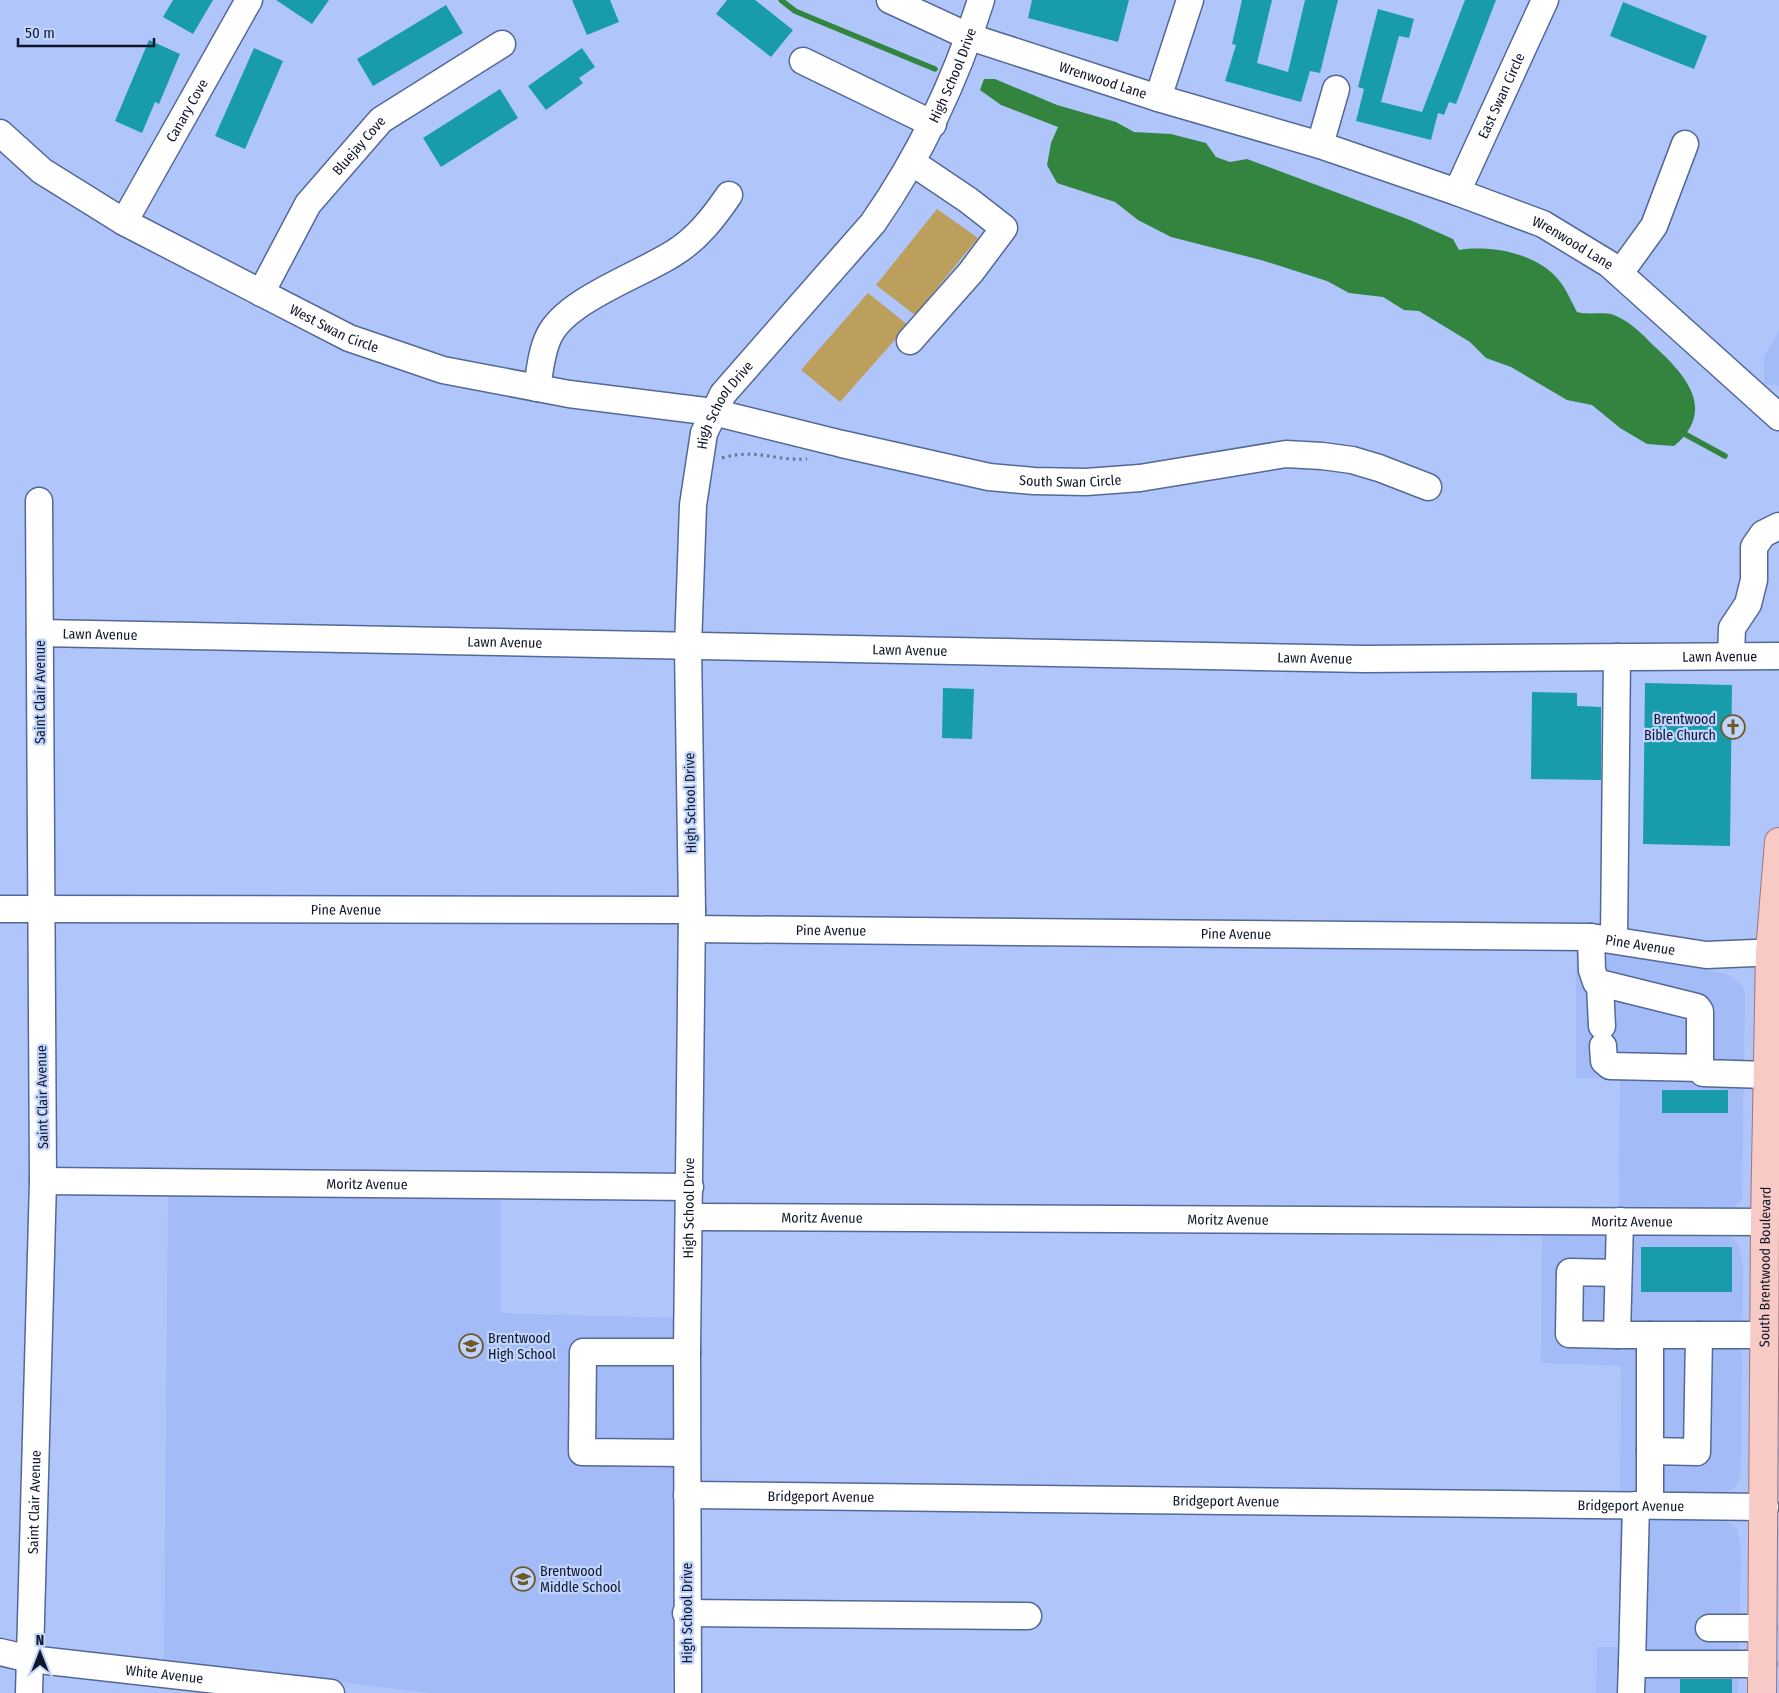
<svg xmlns="http://www.w3.org/2000/svg" width="1779" height="1693" font-family="'Fira Sans Condensed',sans-serif">
  <style>
    .built { fill: #a3bcf7 }
    .green { fill: #bc9f5d }
    .water { fill: #32843f }
    .lines { fill: none; stroke-linecap: round; stroke-linejoin: round }
    .stream { stroke: #32843f; stroke-width: 5.5 }
    .building { fill: #189caa }
    .minor-casing { stroke: #546897; stroke-width: 29 }
    .major-casing { stroke: #a27476; stroke-width: 30 }
    .path { stroke: #66759a; stroke-width: 3; stroke-dasharray: 2.5 4; stroke-linecap: butt }
    .minor { stroke: #fff; stroke-width: 26 }
    .major { stroke: #f7cac5; stroke-width: 28 }
    .labels { text-anchor: middle; stroke-width: 4.5; stroke-linejoin: round; paint-order: stroke }
    .street-label { font-size: 14px; fill: #0f1629; stroke: #c1d4fe }
    .poi-label { font-size: 14px; fill: #0f1629; stroke: #c1d4fe; text-anchor: start }
  </style>
  <rect width="100%" height="100%" fill="#b0c6fb"/>
  <!-- built -->
  <g class="built">
    <polygon points="1779,331 1779,386 1764,384 1764,357"/>
    <polygon points="1576,948 1633,952 1729,975 1743,986 1745,995 1742,1199 1734,1209 1619,1213 1620,1079 1576,1078"/>
    <polygon points="168,1188 501,1193 501,1313 677,1318 672,1693 430,1693 164,1660"/>
    <polygon points="1542,1229 1720,1233 1730,1236 1738,1244 1743,1264 1741,1472 1737,1485 1731,1490 1718,1495 1620,1494 1621,1366 1541,1363"/>
    <polygon points="1620,1515 1718,1519 1729,1523 1737,1529 1741,1547 1738,1693 1596,1693 1597,1647 1619,1647"/>
  </g>
  <!-- green -->
  <g class="green">
    <polygon points="937,209 978,238 915,315 876,285"/>
    <polygon points="868,293 908,325 840,402 801,370"/>
  </g>
  <!-- water -->
  <path class="water" d="M984 79H995L1057 105 1116 122 1134 132 1171 134 1206 143 1216 157 1230 162 1247 159 1410 220 1453 239 1459 250C1491 245 1535 253 1557 278 1566 288 1571 301 1577 312 1588 315 1602 312 1611 314 1629 320 1641 333 1654 346 1686 375 1717 410 1674 446L1647 444 1620 428 1592 405 1567 400 1511 367 1486 358 1470 342 1419 311 1404 310 1383 297 1349 293 1327 281 1261 260 1171 237 1138 220 1115 202 1057 183 1047 165 1051 143 1058 127 1001 105 980 90Z"/>
  <g class="lines">
    <!-- stream -->
    <g class="stream">
      <polyline points="781,0 795,11 814,19 935,69"/>
      <polyline points="1681,432 1725,456"/>
    </g>
  </g>
  <!-- building -->
  <g class="building">
    <polygon points="173,0 213,0 193,34 163,17"/>
    <polygon points="276,0 329,0 312,24"/>
    <polygon points="572,0 610,0 619,22 587,35"/>
    <polygon points="727,0 755,0 793,30 771,57 716,14"/>
    <polygon points="1032,0 1129,0 1118,42 1028,18"/>
    <polygon points="1242,0 1272,0 1257,63 1288,72 1305,0 1338,0 1320,73 1310,71 1301,102 1225,81 1236,45 1232,44"/>
    <polygon points="1465,0 1496,0 1456,104 1449,102 1444,115 1438,113 1431,140 1356,121 1364,89 1358,87 1378,9 1414,19 1409,38 1399,36 1381,102 1422,112"/>
    <polygon points="1623,2 1707,36 1694,69 1610,36"/>
    <polygon points="446,5 463,33 373,86 357,59"/>
    <polygon points="149,40 180,54 159,104 155,102 142,133 115,121"/>
    <polygon points="254,48 283,61 245,149 215,136"/>
    <polygon points="582,48 595,67 579,78 583,83 546,110 528,86"/>
    <polygon points="500,89 518,118 441,167 423,138"/>
    <polygon points="1645,683 1732,685 1730,846 1643,844"/>
    <polygon points="943,688 974,689 972,739 942,738"/>
    <polygon points="1532,692 1577,693 1577,706 1601,707 1601,780 1531,779"/>
    <rect x="1662" y="1090" width="66" height="23"/>
    <rect x="1641" y="1247" width="91" height="45"/>
    <rect x="1680" y="1679" width="52" height="14"/>
  </g>
  <g class="lines">
    <!-- minor casing -->
    <g class="minor-casing">
      <g id="minor">
        <path id="s1" d="M890 0 970 37 1158 98 1320 145 1457 192 1543 224 1609 264 1779 417"/>
        <polyline points="803,61 933,124"/>
        <polyline points="1158,98 1190,0"/>
        <path id="s2" d="M0 133 42 171 124 222 349 338 443 370 569 394 713 412 842 444 989 477 1034 481 1086 482 1140 478 1286 454 1322 456 1352 460 1379 468 1428 487"/>
        <polyline points="1320,145 1336,89"/>
        <path id="s3" d="M1457 192 1545 0"/>
        <path id="s4" d="M124 222 249 0"/>
        <polyline points="1620,273 1654,226 1685,144"/>
        <path id="s5" d="M261 293 308 204 381 120 502 44"/>
        <polyline points="910,341 971,272 1004,228 968,200 913,163"/>
        <path d="M537 388C540 371 541 352 549 336 566 300 640 275 674 253 697 239 714 217 729 195"/>
        <path id="s6" d="M40 633 1364 659 1779 656"/>
        <polyline points="1731,656 1732,628 1748,604 1754,580 1754,547 1763,534 1779,526"/>
        <path id="s7" d="M0 909 692 910"/>
        <path id="s8" d="M692 929 1591 937 1706 955 1779 952"/>
        <polyline points="1591,937 1592,970 1596,982 1697,1007 1700,1011 1700,1065 1703,1073 1768,1075"/>
        <polyline points="1614,940 1617,657"/>
        <polyline points="1600,984 1602,1026"/>
        <polyline points="1603,1046 1604,1061 1610,1066 1701,1068"/>
        <path id="s9" d="M43 1181 690 1187"/>
        <path id="s10" d="M690 1217 1765 1222"/>
        <polyline points="1620,1221 1617,1335 1765,1335"/>
        <polyline points="1617,1335 1569,1334 1570,1272 1618,1273"/>
        <polyline points="1650,1335 1650,1505"/>
        <polyline points="687,1352 583,1352 582,1452 687,1453"/>
        <polyline points="1650,1451 1697,1452 1699,1335"/>
        <path id="s11" d="M687 1495 1765 1507"/>
        <polyline points="1636,1505 1632,1664 1763,1664"/>
        <polyline points="686,1613 1028,1616"/>
        <polyline points="1709,1628 1763,1628"/>
        <path id="s12" d="M0 1652 30 1659 331 1693"/>
        <path id="s13" d="M29 1693 43 1181 39 501"/>
        <path id="s14" d="M688 1693 687 1352 692 910 688 647 693 505 704 433 723 394 873 223C921 154 956 80 981 0"/>
        <polyline points="1631,1693 1632,1664"/>
      </g>
    </g>
    <!-- major casing -->
    <g class="major-casing">
      <g id="major">
        <path id="s15" d="M1762 1693 1765 1222 1770 952 1779 842"/>
      </g>
    </g>
    <!-- path -->
    <path class="path" d="M722 458C757 448 773 461 807 459"/>
    <!-- minor -->
    <use href="#minor" class="minor"/>
    <!-- major -->
    <use href="#major" class="major"/>
  </g>
  <!-- icons -->
  <defs>
    <g id="church-ring" transform="scale(1.25)"><circle r="9.5" fill="#c1d4fe" stroke="#6f5b2a" stroke-width="1.5"/><path d="M-1.2-6h2.4v3.5h3.3v2.4h-3.3V6h-2.4V-.1h-3.3v-2.4h3.3Z" fill="#6f5b2a"/></g>
    <g id="school-ring" transform="scale(1.25)"><circle r="9.5" fill="#c1d4fe" stroke="#6f5b2a" stroke-width="1.5"/><path d="M0-5L7-2L0 1L-7-2ZM-4 1L0 2.5L4 1V4Q0 6-4 4Z" fill="#6f5b2a"/></g>
  </defs>
  <g fill-rule="evenodd">
    <use href="#church-ring" x="1733" y="727"/>
    <use href="#school-ring" x="471" y="1346"/>
    <use href="#school-ring" x="523" y="1579"/>
  </g>
  <g class="labels">
    <!-- street labels -->
    <g class="street-label">
      <text dy="5" stroke="none"><textPath href="#s14" startOffset="1700">High School Drive</textPath></text>
      <text dy="5" stroke="none"><textPath href="#s1" startOffset="228">Wrenwood Lane</textPath></text>
      <text dy="5" stroke="none"><textPath href="#s3" startOffset="106">East Swan Circle</textPath></text>
      <text dy="5" stroke="none"><textPath href="#s4" startOffset="128">Canary Cove</textPath></text>
      <text dy="5" stroke="none"><textPath href="#s5" startOffset="178">Bluejay Cove</textPath></text>
      <text dy="5" stroke="none"><textPath href="#s1" startOffset="726">Wrenwood Lane</textPath></text>
      <text dy="5" stroke="none"><textPath href="#s2" startOffset="389">West Swan Circle</textPath></text>
      <text dy="5" stroke="none"><textPath href="#s14" startOffset="1295">High School Drive</textPath></text>
      <text dy="5" stroke="none"><textPath href="#s2" startOffset="1144">South Swan Circle</textPath></text>
      <text dy="5" stroke="none"><textPath href="#s6" startOffset="60">Lawn Avenue</textPath></text>
      <text dy="5" stroke="none"><textPath href="#s6" startOffset="465">Lawn Avenue</textPath></text>
      <text dy="5" stroke="none"><textPath href="#s6" startOffset="870">Lawn Avenue</textPath></text>
      <text dy="5" stroke="none"><textPath href="#s6" startOffset="1680">Lawn Avenue</textPath></text>
      <text dy="5" stroke="none"><textPath href="#s6" startOffset="1275">Lawn Avenue</textPath></text>
      <text transform="translate(40 692) rotate(-90)" y="5">Saint Clair Avenue</text>
      <text transform="translate(690 803) rotate(-91)" y="5">High School Drive</text>
      <text dy="5" stroke="none"><textPath href="#s7" startOffset="346">Pine Avenue</textPath></text>
      <text dy="5" stroke="none"><textPath href="#s8" startOffset="139">Pine Avenue</textPath></text>
      <text dy="5" stroke="none"><textPath href="#s8" startOffset="544">Pine Avenue</textPath></text>
      <text dy="5" stroke="none"><textPath href="#s8" startOffset="949">Pine Avenue</textPath></text>
      <text transform="translate(42 1097) rotate(-91)" y="5">Saint Clair Avenue</text>
      <text dy="5" stroke="none"><textPath href="#s9" startOffset="324">Moritz Avenue</textPath></text>
      <text dy="5" stroke="none"><textPath href="#s14" startOffset="485">High School Drive</textPath></text>
      <text dy="5" stroke="none"><textPath href="#s10" startOffset="132">Moritz Avenue</textPath></text>
      <text dy="5" stroke="none"><textPath href="#s10" startOffset="538">Moritz Avenue</textPath></text>
      <text dy="5" stroke="none"><textPath href="#s10" startOffset="942">Moritz Avenue</textPath></text>
      <text dy="5" stroke="none"><textPath href="#s15" startOffset="426">South Brentwood Boulevard</textPath></text>
      <text dy="5" stroke="none"><textPath href="#s11" startOffset="134">Bridgeport Avenue</textPath></text>
      <text dy="5" stroke="none"><textPath href="#s11" startOffset="539">Bridgeport Avenue</textPath></text>
      <text dy="5" stroke="none"><textPath href="#s13" startOffset="191">Saint Clair Avenue</textPath></text>
      <text dy="5" stroke="none"><textPath href="#s11" startOffset="944">Bridgeport Avenue</textPath></text>
      <text transform="translate(687 1613) rotate(-90)" y="5">High School Drive</text>
      <text dy="5" stroke="none"><textPath href="#s12" startOffset="166">White Avenue</textPath></text>
    </g>
    <!-- poi labels -->
    <g class="poi-label">
      <text x="1716" y="724" text-anchor="end">Brentwood<tspan x="1716" dy="16">Bible Church</tspan></text>
      <text x="488" y="1343">Brentwood<tspan x="488" dy="16">High School</tspan></text>
      <text x="540" y="1576">Brentwood<tspan x="540" dy="16">Middle School</tspan></text>
    </g>
  </g>
  <!-- north arrow -->
  <g transform="translate(40 1653)" stroke="#c1d4fe" stroke-width="4" paint-order="stroke">
  <path d="M0-4L9 19L0 12L-9 19Z" fill="#0f1629"/>
  <text y="-8" font-size="14" font-weight="bold" text-anchor="middle" fill="#0f1629">N</text>
  </g>
  <!-- scale -->
  <path d="M18 38v8h136v-8" fill="none" stroke="#0f1629" stroke-width="2.5"/>
  <text x="25" y="38" font-size="15" fill="#0f1629" stroke="#c1d4fe" stroke-width="4" paint-order="stroke">50 m</text>
</svg>
